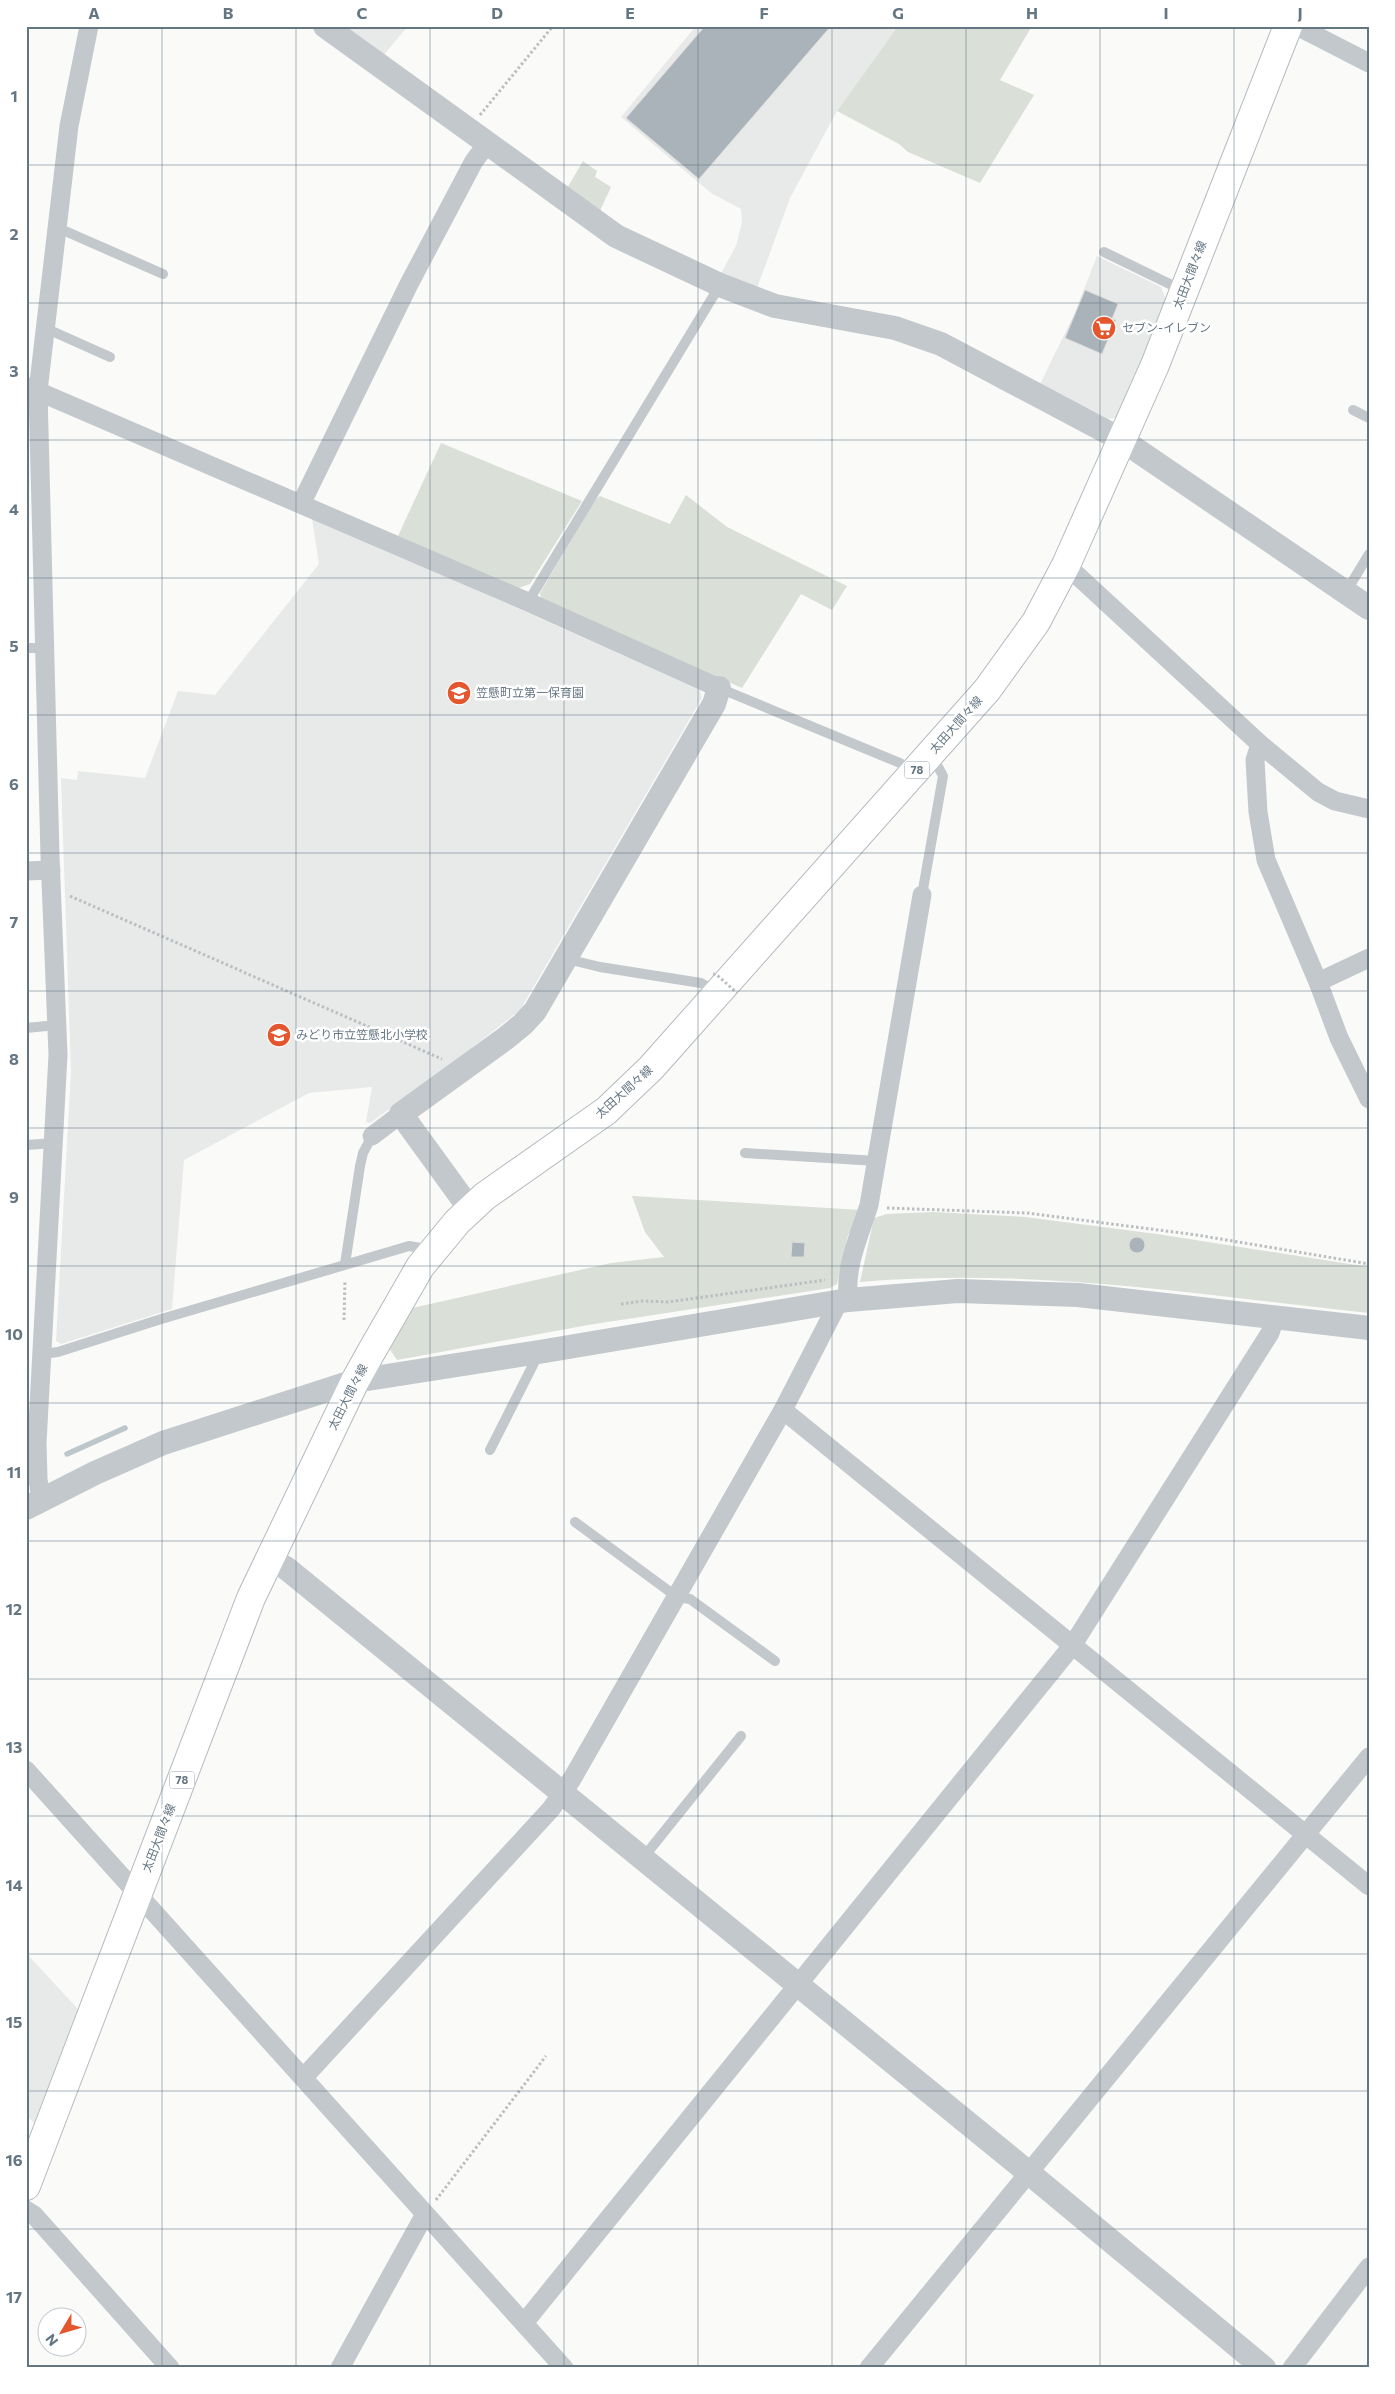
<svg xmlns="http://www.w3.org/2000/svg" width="1395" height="2394" font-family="Commissioner,'Noto Sans JP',sans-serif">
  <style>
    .built { fill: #e8e9e9 }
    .green { fill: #dadfd7 }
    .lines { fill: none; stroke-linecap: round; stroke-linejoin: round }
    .stream { stroke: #bbc7cb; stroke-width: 5.5 }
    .building { fill: #aab3b9; stroke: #dcdcda }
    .primary-casing { stroke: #b5babe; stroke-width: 30 }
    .path { stroke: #bbbfc2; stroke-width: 3; stroke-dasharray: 2.5 2.5; stroke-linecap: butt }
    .service { stroke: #c3c8cc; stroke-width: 10 }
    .minor { stroke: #c3c8cc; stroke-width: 19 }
    .tertiary { stroke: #c3c8cc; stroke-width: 24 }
    .primary { stroke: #fff; stroke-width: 28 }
    .path-bridge { stroke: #bbbfc2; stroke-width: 3; stroke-dasharray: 2.5 2.5; stroke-linecap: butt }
    .grid { fill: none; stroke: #657683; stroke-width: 1; stroke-opacity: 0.55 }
    .labels { text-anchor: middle; stroke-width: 5; stroke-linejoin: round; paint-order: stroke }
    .shield { fill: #fff; stroke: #939fa8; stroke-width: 1 }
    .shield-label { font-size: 11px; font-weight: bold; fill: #657683 }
    .street-label { font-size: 12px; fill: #657683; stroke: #fff }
    .poi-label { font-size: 12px; fill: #657683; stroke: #fff; text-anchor: start }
    .neatline { fill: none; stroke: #657683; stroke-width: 2 }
    .grid-label { font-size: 16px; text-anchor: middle; font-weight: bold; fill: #657683 }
  </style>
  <rect width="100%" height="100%" fill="#fafaf8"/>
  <!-- built -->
  <g class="built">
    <polygon points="342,26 408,26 382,57"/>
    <polygon points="696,26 898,26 837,111 790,198 756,291 720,275 736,246 742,222 741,209 711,193 621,117"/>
    <polygon points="1097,256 1161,287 1166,300 1119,417 1108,419 1040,384 1074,315"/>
    <polygon points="314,517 700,690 702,698 520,1010 446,1068 370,1123 366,1122 372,1087 309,1093 184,1160 172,1309 61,1344 56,1341 71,1071 61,778 77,780 78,771 145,778 178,691 215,695 319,564 312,519"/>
    <polygon points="26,1953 78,2009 34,2123 26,2115"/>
  </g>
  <!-- green -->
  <g class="green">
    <polygon points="898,26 1032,26 1000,80 1034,95 980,183 908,152 899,144 837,111"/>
    <polygon points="583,161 597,171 595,177 611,187 599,213 566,190"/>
    <polygon points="441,443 582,501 530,584 516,589 398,536"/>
    <polygon points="686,495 727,527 847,586 832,610 801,594 742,688 541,600 540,593 595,500 600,496 670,524"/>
    <polygon points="632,1196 861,1210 857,1225 848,1235 837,1284 830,1288 588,1325 397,1360 387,1345 408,1309 611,1263 664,1257 645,1232"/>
    <path d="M934 1212 1025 1217 1157 1234 1369 1267V1313C1200 1295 1030 1267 860 1282L874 1218 887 1214Z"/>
  </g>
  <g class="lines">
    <!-- stream -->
    <polyline class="stream" points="67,1454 125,1428"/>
  </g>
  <!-- building -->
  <g class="building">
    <polygon points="705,26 831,26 699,179 626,118"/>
    <polygon points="1085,290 1118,304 1112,319 1116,320 1102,354 1065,338"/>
    <circle cx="1137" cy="1245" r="8"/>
    <polygon points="792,1242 805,1243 804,1257 791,1257"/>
  </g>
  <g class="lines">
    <!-- primary casing -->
    <g class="primary-casing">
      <polyline id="primary" points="26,2186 251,1598 355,1381 370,1354 420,1267 457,1222 485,1196 606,1111 651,1068 987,690 1036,622 1066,565 1155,365 1288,26"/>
    </g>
    <!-- path -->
    <g class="path">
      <polyline points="480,115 553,26"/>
      <polyline points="70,896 442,1059"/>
      <polyline points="887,1208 1027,1213 1197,1235 1369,1264"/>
      <polyline points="621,1304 643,1301 668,1302 825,1280"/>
      <polyline points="344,1320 345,1280"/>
      <polyline points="436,2200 546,2056"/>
    </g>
    <!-- service -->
    <g class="service">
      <polyline points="56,227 163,274"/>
      <polyline points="1104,252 1184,291"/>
      <polyline points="45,328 110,357"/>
      <polyline points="1353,410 1369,418"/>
      <polyline points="1346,592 1369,554"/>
      <polyline points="528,602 720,285"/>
      <polyline points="26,648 46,648"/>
      <polyline points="719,688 900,763 912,773"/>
      <polyline points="922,895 943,776 936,763 929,757"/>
      <polyline points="567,959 600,967 701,983 716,992"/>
      <polyline points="26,1028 57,1025"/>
      <polyline points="26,1145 55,1143"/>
      <polyline points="745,1153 877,1161"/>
      <polyline points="345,1264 360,1166 363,1153 372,1136"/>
      <polyline points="42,1354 58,1352 158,1320 409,1246 432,1250"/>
      <polyline points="490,1450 539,1353"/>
      <polyline points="575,1522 677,1597 690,1599 775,1661"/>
      <polyline points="643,1858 741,1736"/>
    </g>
    <!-- minor -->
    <g class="minor">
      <polyline points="1297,26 1369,63"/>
      <polyline points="28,387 528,602 719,688"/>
      <polyline points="301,504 409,284 474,161 487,144"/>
      <polyline points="1066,565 1260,744 1318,792 1335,801 1369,809"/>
      <polyline points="1260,744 1255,760 1258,812 1266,860 1318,982 1339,1038 1369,1099"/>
      <polyline points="26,871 51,870"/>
      <polyline points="1318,982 1369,958"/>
      <polyline points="372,1136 401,1114"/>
      <path d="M848 1300C845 1265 859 1237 869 1205L922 895"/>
      <polyline points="783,1410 1369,1886"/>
      <polyline points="41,1500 38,1479 37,1443 58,1055 50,856 38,391 69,126 89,26"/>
      <polyline points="26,1770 564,2368"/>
      <polyline points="304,2077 551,1809 572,1779 783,1410 834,1311 834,1303"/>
      <polyline points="26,2210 34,2215 170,2368"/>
      <polyline points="524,2323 1072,1646 1270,1333 1275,1318"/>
      <polyline points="340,2368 425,2214"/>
      <polyline points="869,2368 1369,1757"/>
      <polyline points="1292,2368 1369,2267"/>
    </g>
    <!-- tertiary -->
    <g class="tertiary">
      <polyline points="325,26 616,236 720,285 775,306 895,328 941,344 1122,440 1369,608"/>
      <polyline points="470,1209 401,1114 506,1038 523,1024 535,1011 714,704 719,688"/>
      <polyline points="26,1508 95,1473 163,1443 355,1381 539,1352 848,1300 958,1291 1078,1295 1369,1328"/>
      <polyline points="269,1558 286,1568 1029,2173 1264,2368"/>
    </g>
    <!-- primary -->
    <use href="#primary" class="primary"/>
    <!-- path-bridge -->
    <polyline class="path-bridge" points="713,974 717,975 737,993"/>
  </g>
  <!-- grid -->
  <path class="grid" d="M162 26V2368M296 26V2368M430 26V2368M564 26V2368M698 26V2368M832 26V2368M966 26V2368M1100 26V2368M1234 26V2368M26 165H1369M26 303H1369M26 440H1369M26 578H1369M26 715H1369M26 853H1369M26 991H1369M26 1128H1369M26 1266H1369M26 1403H1369M26 1541H1369M26 1679H1369M26 1816H1369M26 1954H1369M26 2091H1369M26 2229H1369"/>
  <!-- icons -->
  <defs>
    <g id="supermarket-disc" transform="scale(1.25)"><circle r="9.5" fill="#e4572e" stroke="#fff"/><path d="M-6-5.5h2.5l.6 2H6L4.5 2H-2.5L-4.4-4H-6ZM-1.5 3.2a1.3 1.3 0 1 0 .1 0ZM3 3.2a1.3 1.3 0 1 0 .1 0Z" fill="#fff"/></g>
    <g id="school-disc" transform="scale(1.25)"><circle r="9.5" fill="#e4572e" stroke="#fff"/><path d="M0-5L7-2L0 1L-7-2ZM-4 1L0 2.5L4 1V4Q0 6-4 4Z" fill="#fff"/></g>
  </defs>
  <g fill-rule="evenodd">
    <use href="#supermarket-disc" x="1104" y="328"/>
    <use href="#school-disc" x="459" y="693"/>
    <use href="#school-disc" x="279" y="1035"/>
  </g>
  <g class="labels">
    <!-- shield labels -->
    <g class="shield">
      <rect x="904.5" y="761.5" width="25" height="17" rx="4"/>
      <rect x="169.5" y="1771.5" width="25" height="17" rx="4"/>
    </g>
    <g class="shield-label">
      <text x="917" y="774">78</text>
      <text x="182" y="1784">78</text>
    </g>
    <!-- street labels -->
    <g class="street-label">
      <text transform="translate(1190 275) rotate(-69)" y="4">太田大間々線</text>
      <text transform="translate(956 725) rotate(-48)" y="4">太田大間々線</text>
      <text transform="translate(624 1092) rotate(-42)" y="4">太田大間々線</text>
      <text transform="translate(348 1397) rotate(-63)" y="4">太田大間々線</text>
      <text transform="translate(159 1838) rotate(-69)" y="4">太田大間々線</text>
    </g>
    <!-- poi labels -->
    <g class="poi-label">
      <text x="1122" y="332">セブン-イレブン</text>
      <text x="476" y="697">笠懸町立第一保育園</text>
      <text x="296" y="1039">みどり市立笠懸北小学校</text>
    </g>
  </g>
  <!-- border -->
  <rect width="1395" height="2394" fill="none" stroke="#ffffff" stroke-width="55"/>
  <!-- north arrow -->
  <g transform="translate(62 2332) rotate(232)"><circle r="24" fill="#ffffff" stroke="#c1c8cd"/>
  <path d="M0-4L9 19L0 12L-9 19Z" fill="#e4572e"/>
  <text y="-8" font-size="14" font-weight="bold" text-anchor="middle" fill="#657683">N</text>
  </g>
  <rect x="28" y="28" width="1340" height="2338" class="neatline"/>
  <g class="grid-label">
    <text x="94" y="19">A</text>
    <text x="228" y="19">B</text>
    <text x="362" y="19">C</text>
    <text x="497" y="19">D</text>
    <text x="630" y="19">E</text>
    <text x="764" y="19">F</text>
    <text x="898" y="19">G</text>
    <text x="1032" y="19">H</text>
    <text x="1166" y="19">I</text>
    <text x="1300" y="19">J</text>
    <text x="14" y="102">1</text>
    <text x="14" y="240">2</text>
    <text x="14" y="377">3</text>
    <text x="14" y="515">4</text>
    <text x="14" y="652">5</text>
    <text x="14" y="790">6</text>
    <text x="14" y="928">7</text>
    <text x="14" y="1065">8</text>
    <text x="14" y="1203">9</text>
    <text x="14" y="1340">10</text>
    <text x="14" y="1478">11</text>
    <text x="14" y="1615">12</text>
    <text x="14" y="1753">13</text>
    <text x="14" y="1891">14</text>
    <text x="14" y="2028">15</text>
    <text x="14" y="2166">16</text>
    <text x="14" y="2303">17</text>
  </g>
</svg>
